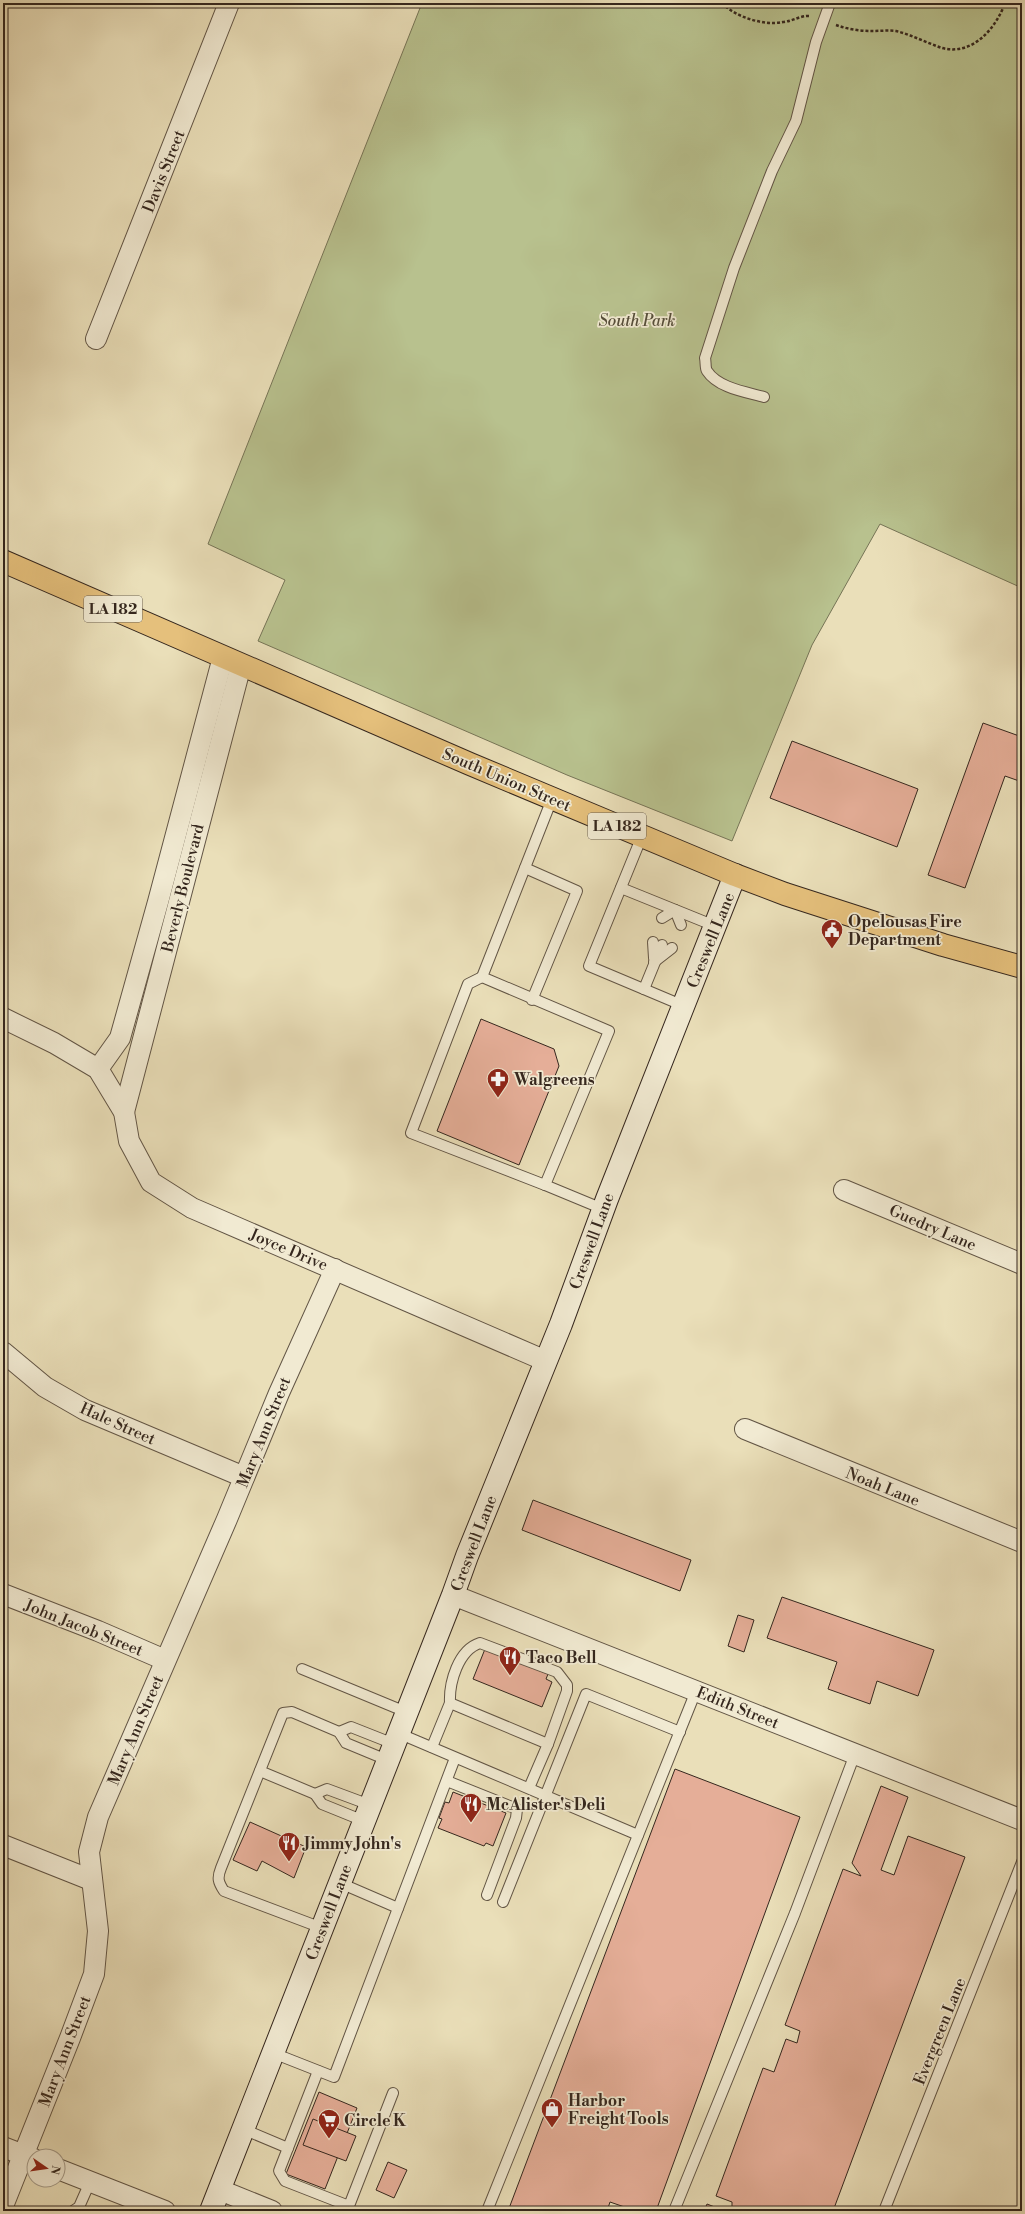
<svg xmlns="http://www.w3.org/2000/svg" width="1025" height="2214" font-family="'Libre Bodoni',serif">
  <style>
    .green { fill: #b8c18e; stroke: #767456 }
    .building { fill: #e5ae98; stroke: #35271e }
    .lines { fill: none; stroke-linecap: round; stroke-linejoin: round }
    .service-casing { stroke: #625545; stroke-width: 12 }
    .minor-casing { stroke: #625545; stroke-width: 22 }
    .secondary-casing { stroke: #35271e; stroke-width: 24 }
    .primary-casing { stroke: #35271e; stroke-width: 24 }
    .path { stroke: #35271e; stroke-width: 2.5; stroke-dasharray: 3 2; stroke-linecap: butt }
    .service { stroke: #f1ead2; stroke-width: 10 }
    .minor { stroke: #f1ead2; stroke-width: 20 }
    .secondary { stroke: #f1ead2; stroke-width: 22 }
    .primary { stroke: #e5c07c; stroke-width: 22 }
    .labels { text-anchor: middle; stroke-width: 3.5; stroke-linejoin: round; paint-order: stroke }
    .shield { fill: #f1ead2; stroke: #6d6254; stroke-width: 1 }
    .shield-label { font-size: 15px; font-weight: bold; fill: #35271e }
    .street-label { font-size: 16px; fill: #35271e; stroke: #f1ead2 }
    .park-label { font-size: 16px; font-style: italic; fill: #564e3a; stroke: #f1ead2 }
    .poi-label { font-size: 16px; font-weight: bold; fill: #35271e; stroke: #f1ead2; text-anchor: start }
  </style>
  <rect width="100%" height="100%" fill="#eadfb9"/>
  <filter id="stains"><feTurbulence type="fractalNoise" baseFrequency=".005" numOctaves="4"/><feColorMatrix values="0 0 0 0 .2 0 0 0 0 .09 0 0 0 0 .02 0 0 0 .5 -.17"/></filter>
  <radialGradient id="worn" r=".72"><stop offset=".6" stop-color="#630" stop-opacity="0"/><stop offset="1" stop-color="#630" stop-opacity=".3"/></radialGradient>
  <!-- green -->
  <polygon class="green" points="422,3 1022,3 1022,588 880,524 812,645 732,841 567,775 258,641 285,580 208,544"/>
  <!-- building -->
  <g class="building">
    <polygon points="983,723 1022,737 1022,782 1005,776 965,888 928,875"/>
    <polygon points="792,741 918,789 897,847 770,798"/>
    <polygon points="481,1019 554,1049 559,1066 519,1165 437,1131"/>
    <polygon points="533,1500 691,1560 680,1591 522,1530"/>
    <polygon points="782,1597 934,1650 918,1696 877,1681 870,1704 828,1689 837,1662 767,1638"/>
    <polygon points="738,1615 754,1620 744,1652 728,1646"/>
    <polygon points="485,1649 548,1674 546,1679 552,1682 542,1707 473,1679"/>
    <polygon points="675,1769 800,1817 656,2211 636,2211 610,2202 607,2211 508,2211"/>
    <polygon points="881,1786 908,1797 881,1870 894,1875 908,1836 965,1857 833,2211 732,2211 732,2202 716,2196 763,2068 774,2072 786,2039 797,2043 800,2031 785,2025 843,1869 861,1876 852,1863"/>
    <polygon points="453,1792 506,1813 493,1846 486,1843 484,1846 438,1828 442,1819 439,1818 445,1802 449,1803"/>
    <polygon points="250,1822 306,1847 294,1878 262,1861 257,1871 233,1860"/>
    <polygon points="319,2092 357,2108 325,2189 286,2174"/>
    <polygon points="313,2119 356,2136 346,2161 303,2145"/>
    <polygon points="388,2162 407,2170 394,2198 376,2190"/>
    <polygon points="707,2204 725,2211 704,2211"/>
  </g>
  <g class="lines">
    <!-- service casing -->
    <g class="service-casing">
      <g id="service">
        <path d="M764 397C746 392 718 388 707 371 705 368 706 362 705 358L734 268 772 171 796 121 816 42 830 3"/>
        <polyline points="552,799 482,977 609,1031 545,1185 603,1209"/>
        <polyline points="642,836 589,966 684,1006"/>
        <polyline points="525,868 577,891 532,1000"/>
        <polyline points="621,888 715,926"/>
        <polyline points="675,910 681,925"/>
        <polyline points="662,918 675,910"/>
        <polyline points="653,942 654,958"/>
        <polyline points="654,962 672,948"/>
        <polyline points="482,977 468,984 411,1133 545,1185"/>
        <polyline points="644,989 662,945"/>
        <polyline points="302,1669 406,1712"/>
        <path d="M450 1703C449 1683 458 1650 480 1643L557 1672 567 1685V1691L548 1744"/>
        <polyline points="339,1732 351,1727 394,1744"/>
        <polyline points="398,1733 638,1835"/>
        <polyline points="432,1747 450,1703 548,1744 529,1788"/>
        <polyline points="260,1771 315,1794 322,1804 364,1821"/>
        <polyline points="447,1781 517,1809 516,1818 487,1895"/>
        <polyline points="315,1794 327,1789 370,1805"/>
        <polyline points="340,1883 398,1908"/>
        <polyline points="503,1902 586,1694 680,1732"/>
        <path d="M322 1928 224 1891C218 1882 217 1878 221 1868L283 1713 292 1712 339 1732 346 1743 387 1760"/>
        <polyline points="273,2053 334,2077 455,1758"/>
        <polyline points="318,2071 279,2171 285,2181 349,2206"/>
        <polyline points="243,2129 288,2148"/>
        <polyline points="73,2211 79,2207 90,2182"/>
        <polyline points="347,2211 393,2093"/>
        <polyline points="487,2211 696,1691"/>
        <polyline points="674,2211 795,1913 855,1754"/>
        <polyline points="884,2211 1022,1862"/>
      </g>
    </g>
    <!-- minor casing -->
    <g class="minor-casing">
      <g id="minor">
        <polyline points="96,339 229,3"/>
        <polyline points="3,1018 54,1043 98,1069 124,1112 129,1141 151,1182 192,1208 546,1361"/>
        <polyline points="98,1069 120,1038 158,902 223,657"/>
        <polyline points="124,1112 241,665"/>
        <polyline points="844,1190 1022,1264"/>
        <polyline points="3,1352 45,1387 85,1410 244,1477"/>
        <polyline points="745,1429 1022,1542"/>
        <polyline points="3,1594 98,1631 165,1660"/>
        <polyline points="453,1595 1022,1820"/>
        <polyline points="3,1845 91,1880"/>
        <polyline points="3,2147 34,2159"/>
        <polyline points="58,2169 165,2211"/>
        <polyline points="220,2190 272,2211"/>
        <polyline points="3,2206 70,2038 94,1974 98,1931 89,1852 98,1817 227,1519 279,1393 335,1269"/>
      </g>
    </g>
    <!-- secondary casing -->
    <g class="secondary-casing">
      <polyline id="secondary" points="211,2211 453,1595 467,1556 561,1324 607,1199 735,875"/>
    </g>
    <!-- primary casing -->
    <g class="primary-casing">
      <polyline id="primary" points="3,561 470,764 735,875 785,894 943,945 1022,967"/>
    </g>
    <!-- path -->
    <g class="path">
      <path d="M722 3C735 17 764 26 783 22 794 21 800 15 811 16"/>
      <path d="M836 25C847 29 860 31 872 31 880 31 888 30 896 31 912 35 927 43 942 48 973 56 996 28 1005 3"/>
    </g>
    <!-- service -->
    <use href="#service" class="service"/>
    <!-- minor -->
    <use href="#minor" class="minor"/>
    <!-- secondary -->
    <use href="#secondary" class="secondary"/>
    <!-- primary -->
    <use href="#primary" class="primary"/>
  </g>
  <!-- icons -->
  <defs>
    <g id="civic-pin" transform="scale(1.15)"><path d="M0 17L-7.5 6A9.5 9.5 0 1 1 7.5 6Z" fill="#8f2418" stroke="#f1ead2"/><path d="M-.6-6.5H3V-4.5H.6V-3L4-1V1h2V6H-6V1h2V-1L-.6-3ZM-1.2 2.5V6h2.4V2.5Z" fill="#fff"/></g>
    <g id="pharmacy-pin" transform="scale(1.15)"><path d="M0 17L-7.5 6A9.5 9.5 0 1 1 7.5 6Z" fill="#8f2418" stroke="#f1ead2"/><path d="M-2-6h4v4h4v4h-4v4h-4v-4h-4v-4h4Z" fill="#fff"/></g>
    <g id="restaurant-pin" transform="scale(1.15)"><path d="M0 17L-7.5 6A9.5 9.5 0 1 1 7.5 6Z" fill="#8f2418" stroke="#f1ead2"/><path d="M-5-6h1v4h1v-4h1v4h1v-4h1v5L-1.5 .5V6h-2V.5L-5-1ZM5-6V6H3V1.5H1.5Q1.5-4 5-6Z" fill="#fff"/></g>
    <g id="shop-pin" transform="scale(1.15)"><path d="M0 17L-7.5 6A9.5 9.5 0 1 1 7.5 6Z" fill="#8f2418" stroke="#f1ead2"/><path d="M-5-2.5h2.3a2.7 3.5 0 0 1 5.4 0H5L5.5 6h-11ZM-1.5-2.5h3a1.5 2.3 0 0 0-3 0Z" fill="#fff"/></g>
    <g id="supermarket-pin" transform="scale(1.15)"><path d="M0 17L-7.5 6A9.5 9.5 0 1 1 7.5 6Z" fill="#8f2418" stroke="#f1ead2"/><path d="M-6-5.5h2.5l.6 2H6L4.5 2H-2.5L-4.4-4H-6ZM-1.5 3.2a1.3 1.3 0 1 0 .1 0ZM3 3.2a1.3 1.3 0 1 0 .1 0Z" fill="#fff"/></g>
  </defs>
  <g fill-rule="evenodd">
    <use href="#civic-pin" x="832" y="930"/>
    <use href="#pharmacy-pin" x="498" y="1079"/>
    <use href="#restaurant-pin" x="510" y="1657"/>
    <use href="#restaurant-pin" x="471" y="1804"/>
    <use href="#restaurant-pin" x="289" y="1843"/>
    <use href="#shop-pin" x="552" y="2109"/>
    <use href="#supermarket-pin" x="329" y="2120"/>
  </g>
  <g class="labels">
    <!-- shield labels -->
    <g class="shield">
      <rect x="84" y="596" width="58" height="26" rx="3"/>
      <rect x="588" y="813" width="58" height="26" rx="3"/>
    </g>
    <g class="shield-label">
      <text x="113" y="614">LA 182</text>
      <text x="617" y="831">LA 182</text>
    </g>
    <!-- street labels -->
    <g class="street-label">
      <text transform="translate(163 171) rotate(-68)" y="6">Davis Street</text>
      <text transform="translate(507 779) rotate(23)" y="6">South Union Street</text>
      <text transform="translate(182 888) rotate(-76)" y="6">Beverly Boulevard</text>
      <text transform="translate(710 940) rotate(-68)" y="6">Creswell Lane</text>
      <text transform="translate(933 1227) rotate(23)" y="6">Guedry Lane</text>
      <text transform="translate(591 1241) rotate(-70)" y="6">Creswell Lane</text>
      <text transform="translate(289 1249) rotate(23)" y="6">Joyce Drive</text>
      <text transform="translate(118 1423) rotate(24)" y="6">Hale Street</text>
      <text transform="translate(263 1432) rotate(-68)" y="6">Mary Ann Street</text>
      <text transform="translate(883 1486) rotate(22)" y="6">Noah Lane</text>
      <text transform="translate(473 1543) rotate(-69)" y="6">Creswell Lane</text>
      <text transform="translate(84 1627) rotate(22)" y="6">John Jacob Street</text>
      <text transform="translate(738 1707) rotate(22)" y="6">Edith Street</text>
      <text transform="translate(135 1730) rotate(-67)" y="6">Mary Ann Street</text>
      <text transform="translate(328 1912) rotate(-69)" y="6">Creswell Lane</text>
      <text transform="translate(939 2031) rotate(-68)" y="6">Evergreen Lane</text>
      <text transform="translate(64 2051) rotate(-69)" y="6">Mary Ann Street</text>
    </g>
    <!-- park labels -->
    <g class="park-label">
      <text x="637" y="326">South Park</text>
    </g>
    <!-- poi labels -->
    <g class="poi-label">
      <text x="848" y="927">Opelousas Fire<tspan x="848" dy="18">Department</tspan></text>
      <text x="514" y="1085">Walgreens</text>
      <text x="526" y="1663">Taco Bell</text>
      <text x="486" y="1810">McAlister's Deli</text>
      <text x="304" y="1849">Jimmy John's</text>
      <text x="568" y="2106">Harbor<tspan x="568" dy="18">Freight Tools</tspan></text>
      <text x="344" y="2126">Circle K</text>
    </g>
  </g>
  <!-- margin -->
  <rect width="1025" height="2214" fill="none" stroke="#eadfb9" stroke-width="16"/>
  <rect x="4" y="4" width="1017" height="2206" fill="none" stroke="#35271e" stroke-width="2"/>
  <rect x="8" y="8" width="1009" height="2198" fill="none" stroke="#35271e"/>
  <!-- north arrow -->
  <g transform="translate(46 2168) rotate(103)"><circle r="19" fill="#f1ead2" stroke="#a69c8a"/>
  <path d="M0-3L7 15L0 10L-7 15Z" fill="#8f2418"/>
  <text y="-6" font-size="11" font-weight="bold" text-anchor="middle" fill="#35271e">N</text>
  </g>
  <rect width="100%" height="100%" filter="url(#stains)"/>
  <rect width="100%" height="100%" fill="url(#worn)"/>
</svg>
